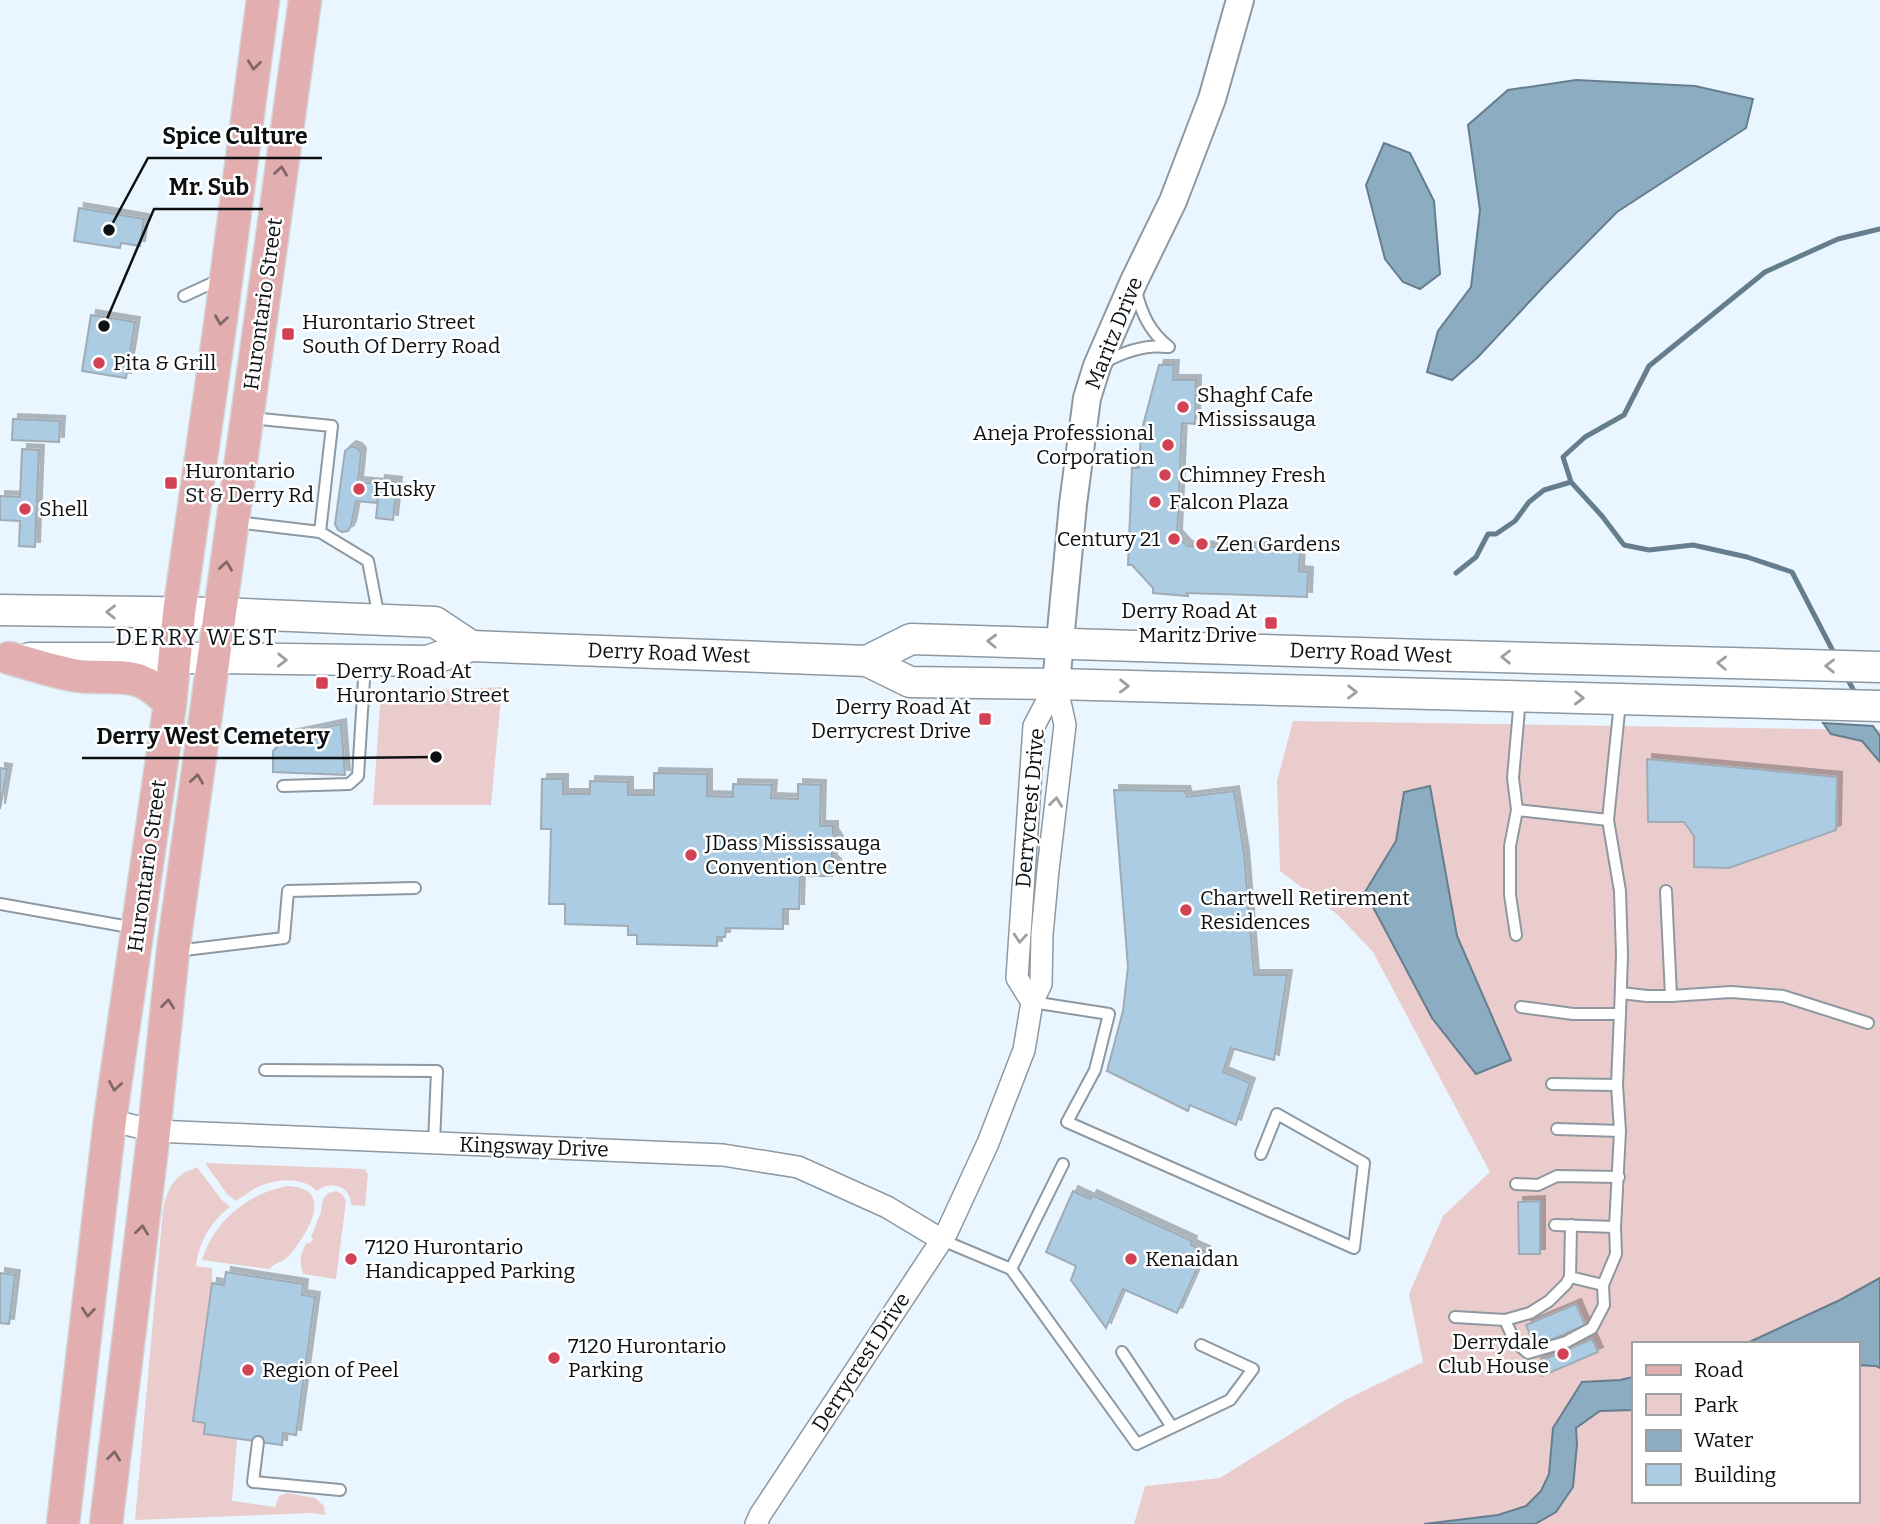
<svg xmlns="http://www.w3.org/2000/svg" width="1880" height="1524" font-family="Bitter,serif">
  <style>
    .green { fill: #ebcccc; fill-rule: evenodd }
    .water { fill: #8cacc2; stroke: #667d8e; stroke-width: 2 }
    .lines { fill: none; stroke-linecap: round; stroke-linejoin: round }
    .stream { stroke: #667d8e; stroke-width: 5 }
    .building { fill: #abcce2; stroke: #a0acb5; stroke-width: 2; filter: url(#shadow) }
    .service-casing { stroke: #8d98a1; stroke-width: 14 }
    .minor-casing { stroke: #8d98a1; stroke-width: 24 }
    .tertiary-casing { stroke: #8d98a1; stroke-width: 30 }
    .secondary-casing { stroke: #8d98a1; stroke-width: 33 }
    .primary-casing { stroke: #d3d4d5; stroke-width: 35 }
    .service { stroke: #fff; stroke-width: 10 }
    .minor { stroke: #fff; stroke-width: 21 }
    .tertiary { stroke: #fff; stroke-width: 26 }
    .secondary { stroke: #fff; stroke-width: 30 }
    .primary { stroke: #e2aeb0; stroke-width: 32 }
    .oneway { stroke: #826769 }
    .oneway2 { stroke: #9e9fa1 }
    .poi-dot { fill: #d24154; stroke: #fff; stroke-width: 2.5 }
    .labels { text-anchor: middle; stroke-width: 5; stroke-linejoin: round; paint-order: stroke }
    .street-label { font-size: 21px; fill: #0c1013; stroke: #fff }
    .poi-label { font-size: 21px; fill: #0c1013; stroke: #fff; text-anchor: start }
    .neighbourhood-label { font-size: 23px; letter-spacing: 2px; fill: #0c1013; stroke: #fff }
    .leader { fill: none; stroke: #0c1013; stroke-width: 2.5 }
    .callout-dot { fill: #0c1013; stroke: #fff; stroke-width: 2.5 }
    .callout-label { font-size: 23px; text-anchor: middle; font-weight: bold; fill: #0c1013; stroke: #fff; stroke-width: 5; stroke-linejoin: round; paint-order: stroke }
  </style>
  <defs>
    <filter id="shadow"><feDropShadow dx="5" dy="-5" stdDeviation="0" flood-color="#0004"/></filter>
  </defs>
  <rect width="100%" height="100%" fill="#e9f6ff"/>
  <!-- green -->
  <g class="green">
    <polygon points="502,687 491,805 373,805 381,693"/>
    <path d="M1293 721 1880 730V1524H1134L1145 1486 1220 1478 1345 1400 1423 1362 1409 1294 1443 1216 1490 1172 1373 952 1338 915 1280 871 1277 781ZM1633 1344H1857V1501H1633Z"/>
    <path d="M205 1163 365 1169 368 1175 365 1206 351 1205C351 1186 331 1180 317 1191 305 1178 282 1178 265 1184 255 1187 245 1195 236 1201L227 1194Z"/>
    <path d="M197 1167 221 1199 230 1207C210 1222 199 1242 196 1266L212 1268V1283L193 1421 205 1423 204 1434 237 1439 232 1501 275 1507 279 1496 287 1493 315 1498 324 1506 325 1515 311 1513 135 1520 163 1210C165 1197 170 1183 181 1175 185 1171 192 1170 197 1167Z"/>
    <path d="M288 1186C326 1188 316 1216 302 1238 297 1245 291 1255 284 1260 278 1264 275 1262 270 1269L202 1260C214 1221 248 1193 288 1186Z"/>
    <path d="M336 1191 342 1194 346 1201 336 1279 303 1274C299 1261 300 1254 307 1242L309 1244 313 1239 311 1237 321 1212 323 1199 328 1193Z"/>
  </g>
  <!-- water -->
  <g class="water">
    <polygon points="1576,80 1695,86 1753,99 1746,128 1617,212 1545,285 1478,357 1452,380 1427,372 1438,331 1471,287 1480,210 1468,125 1508,90"/>
    <polygon points="1384,143 1410,153 1434,201 1440,274 1420,289 1403,282 1385,259 1366,185"/>
    <polygon points="1823,723 1873,726 1880,736 1880,762 1862,741 1831,734"/>
    <polygon points="1430,786 1457,936 1511,1060 1476,1074 1432,1018 1365,892 1396,841 1404,792"/>
    <polygon points="1880,1278 1880,1368 1876,1366 1857,1365 1857,1344 1745,1344 1840,1300"/>
    <polygon points="1633,1377 1633,1410 1600,1411 1576,1428 1577,1444 1573,1487 1556,1512 1535,1524 1424,1524 1498,1515 1526,1506 1541,1491 1549,1474 1553,1428 1582,1382 1620,1380"/>
  </g>
  <g class="lines">
    <!-- stream -->
    <g class="stream">
      <polyline points="1456,573 1476,557 1488,534 1496,534 1515,521 1529,502 1544,490 1571,482"/>
      <polyline points="1835,655 1792,572 1747,557 1693,545 1649,550 1624,545 1602,516 1571,482 1563,457 1585,437 1624,415 1649,366 1765,272 1838,239 1880,229"/>
      <polyline points="1846,676 1856,695"/>
    </g>
  </g>
  <!-- building -->
  <g class="building">
    <polygon points="79,208 144,219 140,246 121,243 120,248 74,241"/>
    <polygon points="91,315 135,322 126,378 82,371"/>
    <polygon points="1159,365 1174,365 1173,380 1196,380 1195,424 1182,423 1177,535 1187,546 1300,548 1299,571 1308,572 1307,597 1187,593 1188,596 1153,593 1153,588 1132,565 1128,565 1132,468 1139,468 1141,433"/>
    <polygon points="13,419 60,421 59,442 12,440"/>
    <polygon points="351,446 357,448 361,453 358,482 380,484 377,503 356,501 351,526 348,531 342,532 338,530 335,524 345,451"/>
    <polygon points="22,449 39,450 35,547 19,546 20,521 0,520 0,496 20,497"/>
    <polygon points="380,480 397,482 393,520 376,518"/>
    <polygon points="341,724 345,775 273,772 273,751 289,735"/>
    <polygon points="1647,759 1837,777 1836,830 1729,868 1694,867 1694,836 1684,822 1648,822"/>
    <polygon points="0,768 7,769 0,809"/>
    <polygon points="654,773 707,774 707,796 733,797 733,784 772,785 771,798 798,799 798,784 821,785 820,826 833,826 833,833 838,841 837,845 832,850 832,860 836,864 836,872 832,876 800,876 799,909 783,909 783,929 726,928 725,937 717,937 717,946 637,944 637,935 628,935 628,926 565,924 565,904 549,904 551,829 541,829 542,779 563,779 563,794 590,794 590,781 628,782 628,795 654,795"/>
    <polygon points="1114,790 1185,791 1187,797 1234,791 1244,854 1254,975 1287,975 1274,1060 1231,1048 1223,1072 1250,1083 1236,1125 1190,1105 1188,1111 1107,1071 1123,1011 1128,967"/>
    <polygon points="1073,1191 1090,1199 1092,1195 1192,1241 1191,1245 1205,1251 1177,1313 1123,1289 1106,1328 1071,1280 1076,1266 1046,1252"/>
    <polygon points="1540,1201 1540,1254 1519,1254 1518,1202"/>
    <polygon points="226,1272 303,1284 302,1295 315,1297 296,1435 283,1433 282,1445 204,1434 205,1423 193,1421 212,1283 224,1285"/>
    <polygon points="0,1273 15,1275 9,1324 0,1323"/>
    <polygon points="1576,1304 1585,1325 1535,1347 1526,1325"/>
    <polygon points="1592,1339 1598,1352 1542,1376 1536,1363"/>
  </g>
  <g class="lines">
    <!-- service casing -->
    <g class="service-casing">
      <g id="service">
        <path d="M1136 291C1142 315 1150 332 1169 347"/>
        <polyline points="184,296 221,279"/>
        <path d="M1103 363C1123 352 1145 344 1167 347"/>
        <polyline points="250,418 332,426 320,532 368,561 379,618"/>
        <polyline points="236,522 320,532"/>
        <polyline points="283,786 349,784 358,776 365,663"/>
        <polyline points="1517,810 1513,778 1520,698"/>
        <polyline points="1608,820 1620,891 1622,955 1620,1014"/>
        <polyline points="1666,891 1671,996"/>
        <polyline points="0,904 135,928"/>
        <polyline points="1516,935 1510,895 1510,846 1517,810 1608,820 1620,702"/>
        <polyline points="176,951 284,938 288,891 415,888"/>
        <polyline points="1621,993 1647,996 1671,996 1731,992 1783,996 1868,1023"/>
        <polyline points="1032,1002 1109,1014 1095,1070 1067,1122 1354,1248 1364,1163 1277,1114 1261,1154"/>
        <polyline points="1521,1007 1573,1014 1620,1014 1617,1085 1620,1131 1615,1227 1555,1225"/>
        <polyline points="265,1070 437,1071 434,1143"/>
        <polyline points="1552,1084 1617,1085"/>
        <polyline points="1557,1129 1620,1131"/>
        <polyline points="1516,1184 1538,1185 1557,1176 1619,1177"/>
        <polyline points="942,1240 1011,1269 1137,1444 1230,1400 1253,1369 1201,1345"/>
        <polyline points="1011,1269 1063,1164"/>
        <polyline points="1570,1277 1603,1285"/>
        <polyline points="1455,1317 1505,1320 1515,1342 1528,1353 1566,1342 1592,1328 1604,1305 1603,1285 1616,1254 1615,1227"/>
        <polyline points="1505,1320 1530,1313 1549,1301 1566,1284 1570,1277 1571,1225"/>
        <polyline points="1122,1352 1172,1427"/>
        <polyline points="258,1442 253,1482 340,1490"/>
      </g>
    </g>
    <!-- minor casing -->
    <g class="minor-casing">
      <g id="minor">
        <polyline points="1032,1002 1017,978 1034,726 1056,684"/>
        <polyline points="110,1120 154,1131 723,1155 798,1167 887,1207 942,1240"/>
        <polyline points="756,1524 760,1515 947,1232 988,1143 1024,1050 1032,1002 1041,984 1042,934 1048,870 1065,725 1056,684"/>
      </g>
    </g>
    <!-- tertiary casing -->
    <g class="tertiary-casing">
      <polyline id="tertiary" points="1056,684 1073,504 1087,398 1097,366 1134,281 1173,201 1212,99 1240,0"/>
    </g>
    <!-- secondary casing -->
    <g class="secondary-casing">
      <g id="secondary">
        <polyline points="0,610 219,613 435,622 471,646"/>
        <polyline points="30,658 214,658 427,661 471,646 867,661 910,682 1056,684 1880,706"/>
        <polyline points="867,661 911,639 1424,655 1880,667"/>
      </g>
    </g>
    <!-- primary casing -->
    <g class="primary-casing">
      <g id="primary">
        <path d="M9 658C32 664 56 673 79 676 121 680 139 668 170 704"/>
        <polyline points="63,1524 110,1120 170,704 179,613 220,325 263,0"/>
        <polyline points="106,1524 154,1131 173,951 305,0"/>
      </g>
    </g>
    <!-- service -->
    <use href="#service" class="service"/>
    <!-- minor -->
    <use href="#minor" class="minor"/>
    <!-- tertiary -->
    <use href="#tertiary" class="tertiary"/>
    <!-- secondary -->
    <use href="#secondary" class="secondary"/>
    <!-- primary -->
    <use href="#primary" class="primary"/>
  </g>
  <!-- one-way arrows -->
  <defs><path id="oneway-chevron" d="M-2-3.5L2.5 0L-2 3.5" fill="none" stroke-width="1.6" stroke-linecap="round" stroke-linejoin="round" transform="scale(1.75)"/></defs>
  <g class="oneway">
    <use href="#oneway-chevron" transform="translate(254 65) rotate(97)"/>
    <use href="#oneway-chevron" transform="translate(281 171) rotate(-82)"/>
    <use href="#oneway-chevron" transform="translate(221 320) rotate(98)"/>
    <use href="#oneway-chevron" transform="translate(226 566) rotate(-82)"/>
    <use href="#oneway-chevron" transform="translate(197 779) rotate(-82)"/>
    <use href="#oneway-chevron" transform="translate(168 1004) rotate(-84)"/>
    <use href="#oneway-chevron" transform="translate(115 1086) rotate(99)"/>
    <use href="#oneway-chevron" transform="translate(142 1230) rotate(-83)"/>
    <use href="#oneway-chevron" transform="translate(88 1312) rotate(96)"/>
    <use href="#oneway-chevron" transform="translate(114 1456) rotate(-83)"/>
  </g>
  <g class="oneway2">
    <use href="#oneway-chevron" transform="translate(111 612) rotate(-179)"/>
    <use href="#oneway-chevron" transform="translate(992 641) rotate(-178)"/>
    <use href="#oneway-chevron" transform="translate(1506 657) rotate(-179)"/>
    <use href="#oneway-chevron" transform="translate(282 660) rotate(1)"/>
    <use href="#oneway-chevron" transform="translate(1722 663) rotate(-178)"/>
    <use href="#oneway-chevron" transform="translate(1830 666) rotate(-179)"/>
    <use href="#oneway-chevron" transform="translate(1124 686) rotate(1)"/>
    <use href="#oneway-chevron" transform="translate(1352 692) rotate(1)"/>
    <use href="#oneway-chevron" transform="translate(1579 698) rotate(2)"/>
    <use href="#oneway-chevron" transform="translate(1056 802) rotate(-83)"/>
    <use href="#oneway-chevron" transform="translate(1020 938) rotate(94)"/>
  </g>
  <!-- markers -->
  <g class="poi-dot">
    <rect x="281" y="327" width="14" height="14" rx="3.5"/>
    <circle cx="99" cy="363" r="7"/>
    <circle cx="1183" cy="407" r="7"/>
    <circle cx="1168" cy="445" r="7"/>
    <circle cx="1165" cy="475" r="7"/>
    <rect x="164" y="476" width="14" height="14" rx="3.5"/>
    <circle cx="359" cy="489" r="7"/>
    <circle cx="1155" cy="502" r="7"/>
    <circle cx="25" cy="509" r="7"/>
    <circle cx="1174" cy="539" r="7"/>
    <circle cx="1202" cy="544" r="7"/>
    <rect x="1264" y="616" width="14" height="14" rx="3.5"/>
    <rect x="315" y="676" width="14" height="14" rx="3.5"/>
    <rect x="978" y="712" width="14" height="14" rx="3.5"/>
    <circle cx="691" cy="855" r="7"/>
    <circle cx="1186" cy="910" r="7"/>
    <circle cx="351" cy="1259" r="7"/>
    <circle cx="1131" cy="1259" r="7"/>
    <circle cx="1563" cy="1354" r="7"/>
    <circle cx="554" cy="1358" r="7"/>
    <circle cx="248" cy="1370" r="7"/>
  </g>
  <g class="labels">
    <!-- street labels -->
    <g class="street-label">
      <text transform="translate(263 304) rotate(-82)" y="7">Hurontario Street</text>
      <text transform="translate(1114 333) rotate(-68)" y="7">Maritz Drive</text>
      <text transform="translate(669 653) rotate(2)" y="7">Derry Road West</text>
      <text transform="translate(1371 653) rotate(2)" y="7">Derry Road West</text>
      <text transform="translate(1030 808) rotate(-85)" y="7">Derrycrest Drive</text>
      <text transform="translate(147 866) rotate(-82)" y="7">Hurontario Street</text>
      <text transform="translate(534 1147) rotate(2)" y="7">Kingsway Drive</text>
      <text transform="translate(861 1362) rotate(-57)" y="7">Derrycrest Drive</text>
    </g>
    <!-- poi labels -->
    <g class="poi-label">
      <text x="302" y="329">Hurontario Street<tspan x="302" dy="24">South Of Derry Road</tspan></text>
      <text x="113" y="370">Pita &amp; Grill</text>
      <text x="1197" y="402">Shaghf Cafe<tspan x="1197" dy="24">Mississauga</tspan></text>
      <text x="1154" y="440" text-anchor="end">Aneja Professional<tspan x="1154" dy="24">Corporation</tspan></text>
      <text x="185" y="478">Hurontario<tspan x="185" dy="24">St &amp; Derry Rd</tspan></text>
      <text x="1179" y="482">Chimney Fresh</text>
      <text x="373" y="496">Husky</text>
      <text x="1169" y="509">Falcon Plaza</text>
      <text x="39" y="516">Shell</text>
      <text x="1160" y="546" text-anchor="end">Century 21</text>
      <text x="1216" y="551">Zen Gardens</text>
      <text x="1257" y="618" text-anchor="end">Derry Road At<tspan x="1257" dy="24">Maritz Drive</tspan></text>
      <text x="336" y="678">Derry Road At<tspan x="336" dy="24">Hurontario Street</tspan></text>
      <text x="971" y="714" text-anchor="end">Derry Road At<tspan x="971" dy="24">Derrycrest Drive</tspan></text>
      <text x="705" y="850">JDass Mississauga<tspan x="705" dy="24">Convention Centre</tspan></text>
      <text x="1200" y="905">Chartwell Retirement<tspan x="1200" dy="24">Residences</tspan></text>
      <text x="365" y="1254">7120 Hurontario<tspan x="365" dy="24">Handicapped Parking</tspan></text>
      <text x="1145" y="1266">Kenaidan</text>
      <text x="1549" y="1349" text-anchor="end">Derrydale<tspan x="1549" dy="24">Club House</tspan></text>
      <text x="568" y="1353">7120 Hurontario<tspan x="568" dy="24">Parking</tspan></text>
      <text x="262" y="1377">Region of Peel</text>
    </g>
    <!-- neighbourhood labels -->
    <g class="neighbourhood-label">
      <text x="197" y="645">DERRY WEST</text>
    </g>
  </g>
  <!-- callouts -->
  <path class="leader" d="M109 230L148 158H322M104 326L154 209H263M436 757L344 758H82"/>
  <g class="callout-dot">
    <circle cx="109" cy="230" r="7"/>
    <circle cx="104" cy="326" r="7"/>
    <circle cx="436" cy="757" r="7"/>
  </g>
  <g class="callout-label">
    <text x="235" y="144">Spice Culture</text>
    <text x="209" y="195">Mr. Sub</text>
    <text x="213" y="744">Derry West Cemetery</text>
  </g>
  <!-- legend -->
  <rect x="1632" y="1342" width="228" height="161" fill="#ffffff" stroke="#9e9fa1" stroke-width="2"/>
  <rect x="1646" y="1365" width="35" height="10" fill="#e2aeb0" stroke="#9e9fa1" stroke-width="2"/>
  <text x="1694" y="1377" font-size="21" fill="#0c1013">Road</text>
  <rect x="1646" y="1394" width="35" height="21" fill="#ebcccc" stroke="#9e9fa1" stroke-width="2"/>
  <text x="1694" y="1412" font-size="21" fill="#0c1013">Park</text>
  <rect x="1646" y="1430" width="35" height="21" fill="#8cacc2" stroke="#9e9fa1" stroke-width="2"/>
  <text x="1694" y="1447" font-size="21" fill="#0c1013">Water</text>
  <rect x="1646" y="1464" width="35" height="21" fill="#abcce2" stroke="#9e9fa1" stroke-width="2"/>
  <text x="1694" y="1482" font-size="21" fill="#0c1013">Building</text>
</svg>
